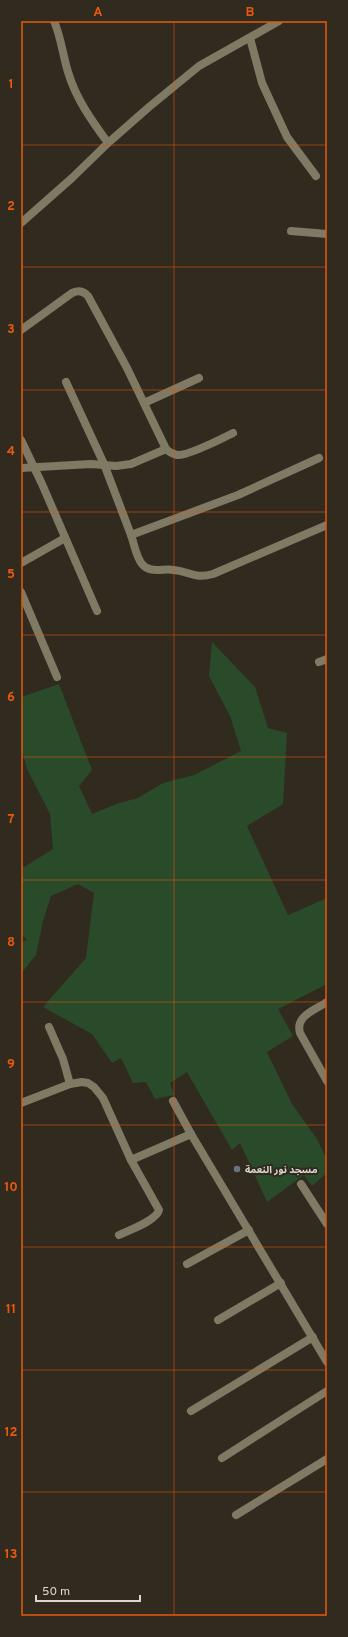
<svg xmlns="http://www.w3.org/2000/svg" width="348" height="1637" font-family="Overpass,'Noto Sans Arabic',sans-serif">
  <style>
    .green { fill: #2a4b29 }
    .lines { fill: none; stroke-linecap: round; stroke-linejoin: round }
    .minor { stroke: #807a64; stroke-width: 8 }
    .grid { fill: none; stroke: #e8590c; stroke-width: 1; stroke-opacity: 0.55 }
    .worship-dot { fill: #6b7280; stroke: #312a1f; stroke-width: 1.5 }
    .labels { text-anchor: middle; stroke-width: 4; stroke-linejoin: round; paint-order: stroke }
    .poi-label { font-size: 10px; font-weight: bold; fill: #dbd6d0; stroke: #312a1f; text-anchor: start }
    .neatline { fill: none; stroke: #e8590c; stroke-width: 1.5 }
    .grid-label { font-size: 13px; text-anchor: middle; font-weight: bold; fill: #e8590c }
  </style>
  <rect width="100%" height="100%" fill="#312a1f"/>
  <!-- green -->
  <polygon class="green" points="212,642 255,687 268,728 287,733 283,804 247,826 288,915 327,898 327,984 278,1009 293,1036 267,1052 292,1104 317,1139 327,1160 327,1173 312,1186 304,1175 267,1202 240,1143 232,1150 187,1072 170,1083 174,1095 155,1099 146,1082 133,1083 121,1058 112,1063 92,1034 43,1007 86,958 94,893 78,884 51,896 43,921 36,955 21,974 21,942 27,940 21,934 21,864 24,867 53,849 50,814 27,769 21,747 21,697 59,684 92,770 79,786 92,814 119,803 138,798 163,783 194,775 241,751 230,716 209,676"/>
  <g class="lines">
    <!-- minor -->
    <g class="minor">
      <path d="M54 21C61 37 63 56 68 72 76 99 92 121 108 143"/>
      <polyline points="250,38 262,83 287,137 316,176"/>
      <polyline points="21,223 72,178 108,143 149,107 199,66 279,21"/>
      <polyline points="291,231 327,234"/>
      <path d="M21 330 72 293C79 290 83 291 88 296L127 368 166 449"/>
      <polyline points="66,382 104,464 131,535 238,495 319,458"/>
      <polyline points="144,403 199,378"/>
      <polyline points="21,440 42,484 97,611"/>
      <path d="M21 468 91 464 116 466 131 464 166 449C169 452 172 454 177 455 188 456 221 439 233 433"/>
      <path d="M131 535C134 543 136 557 142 564 150 574 163 568 174 570 191 572 194 579 213 574L327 525"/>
      <polyline points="21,563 65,538"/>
      <polyline points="21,592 57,677"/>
      <polyline points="319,662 327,659"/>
      <path d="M327 1002C315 1010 295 1016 300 1033L327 1081"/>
      <polyline points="49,1027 63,1059 70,1084"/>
      <polyline points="173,1101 191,1134"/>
      <polyline points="21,1103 70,1084 82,1082 88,1083 94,1087 103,1098 131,1160 191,1134 327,1362"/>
      <polyline points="301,1184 327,1224"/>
      <path d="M119 1235C129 1230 156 1221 159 1210L131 1160"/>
      <polyline points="187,1264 249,1230"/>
      <polyline points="218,1320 281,1283"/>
      <polyline points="191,1411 313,1337"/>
      <polyline points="222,1458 327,1391"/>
      <polyline points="236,1515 327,1459"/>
    </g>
  </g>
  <!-- grid -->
  <path class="grid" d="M174 21V1616M21 145H327M21 267H327M21 390H327M21 512H327M21 635H327M21 757H327M21 880H327M21 1002H327M21 1125H327M21 1247H327M21 1370H327M21 1492H327"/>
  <!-- markers -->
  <circle class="worship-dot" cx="237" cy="1169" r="4"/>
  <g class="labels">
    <!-- poi labels -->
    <g class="poi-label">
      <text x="245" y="1173">مسجد نور النعمة</text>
    </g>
  </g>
  <!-- border -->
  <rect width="348" height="1637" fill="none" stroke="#312a1f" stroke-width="44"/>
  <!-- scale -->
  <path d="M36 1595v6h104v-6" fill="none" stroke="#dbd6d0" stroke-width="2"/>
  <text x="42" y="1595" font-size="12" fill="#dbd6d0" stroke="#312a1f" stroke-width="3" paint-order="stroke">50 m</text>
  <rect x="22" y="22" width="304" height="1593" class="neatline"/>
  <g class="grid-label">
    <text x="98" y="16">A</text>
    <text x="250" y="16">B</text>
    <text x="11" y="88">1</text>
    <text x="11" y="210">2</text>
    <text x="11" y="333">3</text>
    <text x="11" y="455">4</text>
    <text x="11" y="578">5</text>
    <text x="11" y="701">6</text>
    <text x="11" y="823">7</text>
    <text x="11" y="946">8</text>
    <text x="11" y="1068">9</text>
    <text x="11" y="1191">10</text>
    <text x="11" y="1313">11</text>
    <text x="11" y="1436">12</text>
    <text x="11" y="1558">13</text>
  </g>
</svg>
